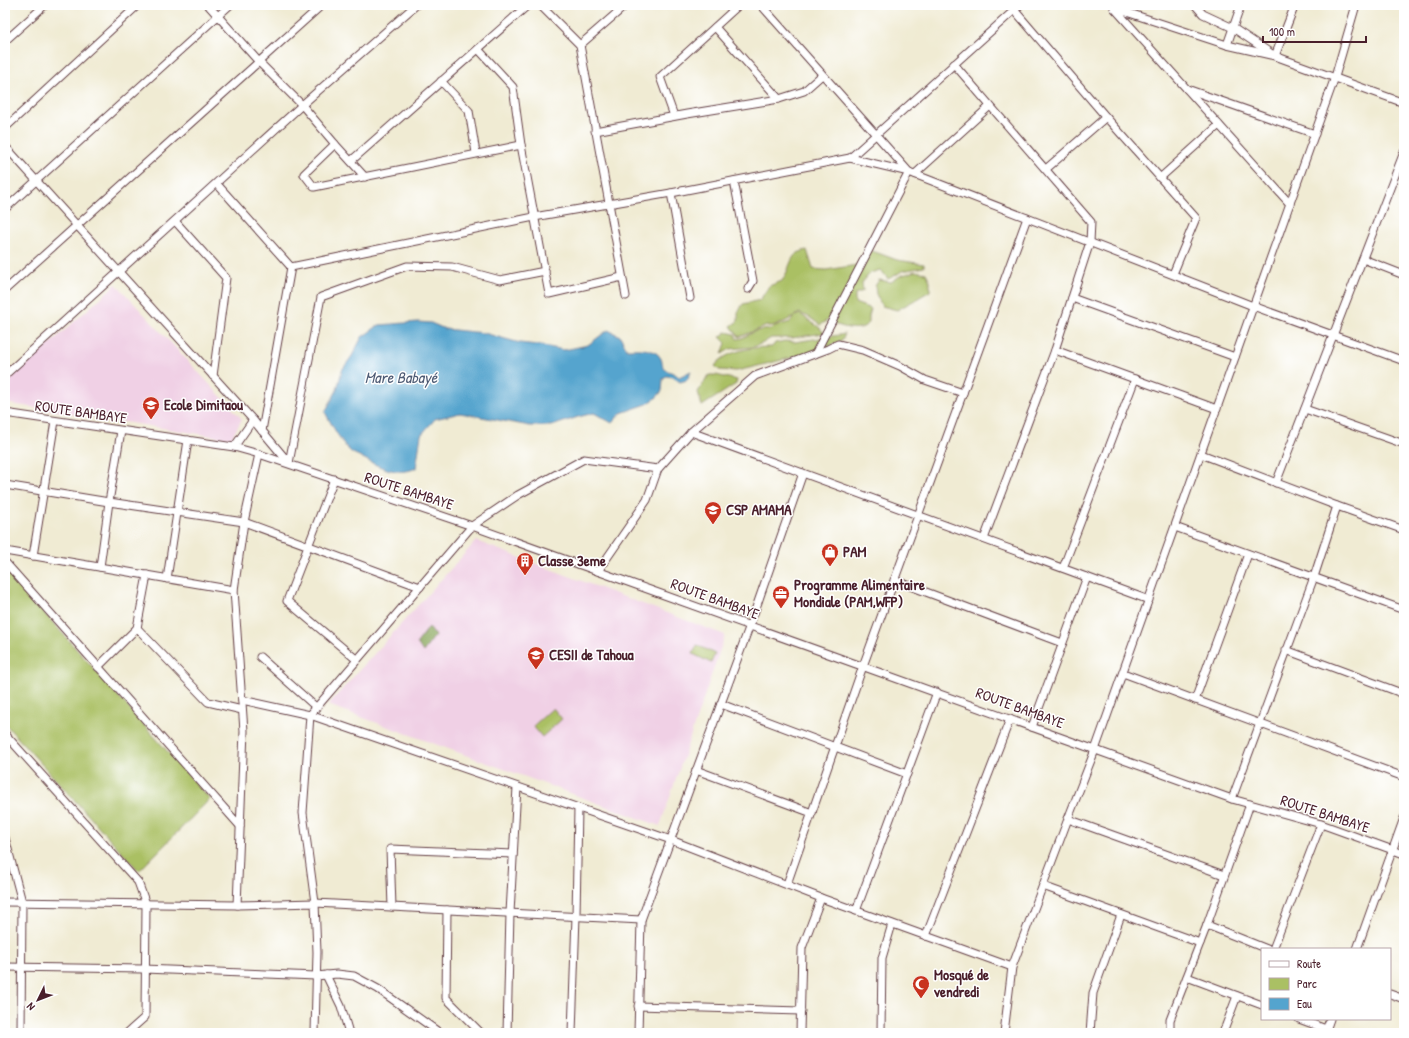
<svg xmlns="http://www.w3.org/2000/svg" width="1409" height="1038" font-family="'Patrick Hand',sans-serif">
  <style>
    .built { fill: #f0d0e5 }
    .green { fill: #aac064; stroke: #7a7048 }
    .forest { fill: #87a65a; stroke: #686242 }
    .water { fill: #54a4ce; stroke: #4f627c }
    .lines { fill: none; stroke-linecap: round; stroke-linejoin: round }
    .minor-casing { stroke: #633e44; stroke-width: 9 }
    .minor { stroke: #fff; stroke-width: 7 }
    .labels { text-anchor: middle; stroke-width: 3; stroke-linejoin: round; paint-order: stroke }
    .poi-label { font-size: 15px; font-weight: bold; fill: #4a1f2b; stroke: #fff; text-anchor: start }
    .street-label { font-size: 15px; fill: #4a1f2b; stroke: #fff }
    .water-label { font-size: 16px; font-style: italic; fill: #4e5b74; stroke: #fff }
  </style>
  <rect width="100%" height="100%" fill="#fff"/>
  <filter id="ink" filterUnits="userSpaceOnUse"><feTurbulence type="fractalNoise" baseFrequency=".025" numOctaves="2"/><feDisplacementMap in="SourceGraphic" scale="8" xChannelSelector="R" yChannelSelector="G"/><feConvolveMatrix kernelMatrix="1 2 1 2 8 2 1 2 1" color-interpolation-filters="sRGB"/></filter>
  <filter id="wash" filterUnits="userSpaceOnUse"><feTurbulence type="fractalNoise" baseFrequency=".012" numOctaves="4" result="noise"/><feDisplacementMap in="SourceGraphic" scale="16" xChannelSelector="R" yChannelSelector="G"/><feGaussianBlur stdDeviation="0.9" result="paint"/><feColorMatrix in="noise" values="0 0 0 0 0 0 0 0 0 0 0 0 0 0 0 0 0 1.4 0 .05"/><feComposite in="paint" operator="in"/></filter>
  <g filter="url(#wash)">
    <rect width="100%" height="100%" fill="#f0ebd3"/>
    <!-- built -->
    <g class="built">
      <polygon points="116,284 242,419 231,439 5,403 5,384"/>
      <polygon points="476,541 725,635 660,826 328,705"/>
    </g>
    <!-- green -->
    <g class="green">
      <path d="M867 249 897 260 924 264V267L902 271 896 275 888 279 881 270 870 273 862 283 863 291 855 294V303L871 309 869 316V323C866 325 863 328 860 328 851 330 836 326 828 320L820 325 809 317 799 313 795 316 800 314 820 328 824 333 792 338H771L763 343 753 347 730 349 722 354 726 343 720 337 726 332 735 334 737 339 742 338 756 331 770 329 783 324 790 322 794 317 775 326H767L739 337 731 326 738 321V312L743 304 760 300 769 286 782 281C784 277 787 273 788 269 793 257 793 253 807 250L813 269 826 270 857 265Z"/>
      <polygon points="915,271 926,273 930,281 930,291 915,300 897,310 882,306 876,294 875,286 879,280 891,282 900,276"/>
      <path d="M845 334 842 340 819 351 737 371 719 370 715 366C726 350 754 347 772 347L775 343 784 341 795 342Z"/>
      <polygon points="709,375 716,375 737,380 736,384 702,406 698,392"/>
      <polygon points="5,569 210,799 139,871 5,724"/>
      <polygon points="697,645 715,654 711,663 693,654"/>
      <polygon points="553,708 562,719 542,737 533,726"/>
    </g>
    <!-- forest -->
    <polygon class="forest" points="429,627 435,636 423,652 417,643"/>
    <!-- water -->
    <path class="water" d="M418 322 431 323 445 329 484 333 520 343 538 345 564 350 588 345 608 330 620 336 627 349C637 349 654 347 660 357 663 361 661 365 665 369 668 372 674 372 679 377L691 371 687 380 680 382 673 377 666 376 663 379 662 391 656 398 647 404 621 413 612 423 594 413 578 417 552 426H530L460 413 435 419 421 435 416 468C398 477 377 466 361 457 358 455 353 454 350 451 342 444 330 422 325 412L337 390 342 370 352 356 362 337 379 325Z"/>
  </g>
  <g filter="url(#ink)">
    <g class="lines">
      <!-- minor casing -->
      <g class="minor-casing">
        <g id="minor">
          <polyline points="208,5 259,62 302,105 335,144 365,177"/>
          <polyline points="540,5 580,45 626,296"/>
          <polyline points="761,5 909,172 815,354"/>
          <polyline points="1010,5 1106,117 1196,218 1173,274"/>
          <polyline points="1195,5 1203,14 1233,28 1275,56 1295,5"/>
          <polyline points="1114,8 1227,45 1275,56 1404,103"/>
          <polyline points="1115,9 1290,204"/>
          <polyline points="715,27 779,99"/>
          <polyline points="5,41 45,5"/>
          <polyline points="580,45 626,5"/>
          <polyline points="1227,45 1241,5"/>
          <polyline points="478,49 513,87 521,145 549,294 622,277"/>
          <polyline points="954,64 1091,222 1090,242 1055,350 984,539"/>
          <polyline points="441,81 469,111 476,153"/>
          <polyline points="1187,89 1315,134"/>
          <polyline points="674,116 660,77 739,5"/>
          <polyline points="5,128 138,5"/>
          <polyline points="595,131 687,114 779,99 804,91 822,75"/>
          <polyline points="335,144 304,174 314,187 521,145"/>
          <polyline points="5,146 253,420 289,463"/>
          <polyline points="850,158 909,172 1253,306 1404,361"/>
          <polyline points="351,161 528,5"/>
          <polyline points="1046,169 1106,117"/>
          <polyline points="915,174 990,106"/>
          <polyline points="1160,178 1219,125"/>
          <polyline points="734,181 753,281 748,289"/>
          <polyline points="217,184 291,267"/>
          <polyline points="671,193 690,298"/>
          <polyline points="5,209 230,5"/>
          <polyline points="175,221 226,278 213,376"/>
          <polyline points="1363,259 1404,275"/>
          <polyline points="5,290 322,5"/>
          <polyline points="1072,298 1235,357"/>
          <polyline points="1055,350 1217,409"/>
          <polyline points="5,375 302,105 416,5"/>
          <polyline points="1305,409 1404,444"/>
          <polyline points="5,413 234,447 259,454 472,526 1232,799 1321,824 1404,854"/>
          <polyline points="262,431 291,267 534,217 671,193 850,158 1020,5"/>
          <polyline points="691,432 1149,600"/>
          <polyline points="234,447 253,420"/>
          <polyline points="1201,454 1337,506 1404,530"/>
          <polyline points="289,463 321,297 407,266 452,267 500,280 545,271"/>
          <polyline points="334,479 287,601 357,660"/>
          <polyline points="1276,483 1404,152"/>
          <polyline points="5,485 109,502 244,522 420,587"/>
          <polyline points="1175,527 1404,610"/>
          <polyline points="5,551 234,590"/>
          <polyline points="33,556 55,421"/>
          <polyline points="5,562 240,826"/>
          <polyline points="100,567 109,502 121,431"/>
          <polyline points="1063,568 1135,379"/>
          <polyline points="598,571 647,500 658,469 691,432 755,376 828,349 838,344 863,350 900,366 925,380 963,393"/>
          <polyline points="167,579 188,440"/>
          <polyline points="894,580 1062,643"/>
          <polyline points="137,628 208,702 242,710"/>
          <polyline points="1286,650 1404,694"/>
          <polyline points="260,657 317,708"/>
          <polyline points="98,667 137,628 147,575"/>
          <polyline points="1123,673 1404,777"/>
          <polyline points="242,700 310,715 671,840 821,898 1012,967"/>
          <polyline points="1195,700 1248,554"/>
          <polyline points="721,704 907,774"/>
          <polyline points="1032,727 1087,577"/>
          <polyline points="5,734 138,882 146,904 145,1017 127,1033"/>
          <polyline points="696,770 812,813"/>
          <polyline points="1232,799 1314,577 1337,506"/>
          <polyline points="1068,819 1224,875"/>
          <polyline points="5,838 22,902 21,1033"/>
          <polyline points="787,884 863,666 1027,218"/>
          <polyline points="1043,886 1200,943"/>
          <polyline points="5,902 237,905 315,903 641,920"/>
          <polyline points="237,905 244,731 234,590 244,522 259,454"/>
          <polyline points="392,907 390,849 513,854"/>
          <polyline points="447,910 446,998 481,1033"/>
          <polyline points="856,911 937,692"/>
          <polyline points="1207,925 1267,949"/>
          <polyline points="926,936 1010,719"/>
          <polyline points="1273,949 1321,824"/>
          <polyline points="1357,949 1404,818"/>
          <polyline points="5,967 144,969 316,976 337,974 354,976 378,989 440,1033"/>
          <polyline points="326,975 341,1006 349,1033"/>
          <polyline points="1187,977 1262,1005"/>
          <polyline points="1390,994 1404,999"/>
          <polyline points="638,1006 801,1011"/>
          <polyline points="1299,1019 1326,1029"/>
          <polyline points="315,1033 317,952 315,903 303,813 310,715 472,526 518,495 584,459 658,469"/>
          <polyline points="507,1033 510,913 517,787"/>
          <polyline points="572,1033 576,916 578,808"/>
          <polyline points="638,1033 641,920 750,625 803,473"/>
          <polyline points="800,1033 802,948 821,898"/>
          <polyline points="881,1033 882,958 892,924"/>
          <polyline points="1004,1033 1012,967 1068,819 1095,750 1335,77 1356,5"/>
          <polyline points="1090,1033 1093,993 1121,915"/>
          <polyline points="1170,1033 1170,1020 1207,925 1250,804"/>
          <polyline points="1223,1033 1237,996"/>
          <polyline points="1325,1033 1330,1019"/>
        </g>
      </g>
      <!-- minor -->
      <use href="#minor" class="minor"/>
    </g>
  </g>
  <!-- icons -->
  <defs>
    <g id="school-pin" transform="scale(0.9)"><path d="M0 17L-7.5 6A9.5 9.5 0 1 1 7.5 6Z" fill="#c8321e" stroke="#fff"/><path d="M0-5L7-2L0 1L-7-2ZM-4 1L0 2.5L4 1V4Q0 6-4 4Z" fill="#fff"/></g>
    <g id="shop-pin" transform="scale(0.9)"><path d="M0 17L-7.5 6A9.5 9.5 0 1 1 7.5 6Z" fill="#c8321e" stroke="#fff"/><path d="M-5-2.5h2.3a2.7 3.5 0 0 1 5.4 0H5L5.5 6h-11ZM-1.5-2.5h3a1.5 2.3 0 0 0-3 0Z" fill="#fff"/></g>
    <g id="building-pin" transform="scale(0.9)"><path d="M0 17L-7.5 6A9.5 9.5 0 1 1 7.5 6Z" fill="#c8321e" stroke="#fff"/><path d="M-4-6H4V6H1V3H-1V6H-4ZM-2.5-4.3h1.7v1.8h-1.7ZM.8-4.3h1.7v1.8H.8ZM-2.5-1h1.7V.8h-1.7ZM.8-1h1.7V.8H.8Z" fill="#fff"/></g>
    <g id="office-pin" transform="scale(0.9)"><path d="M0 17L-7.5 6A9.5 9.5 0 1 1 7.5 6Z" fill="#c8321e" stroke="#fff"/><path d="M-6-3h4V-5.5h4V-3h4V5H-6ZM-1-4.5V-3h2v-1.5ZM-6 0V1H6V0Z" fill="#fff"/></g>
    <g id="mosque-pin" transform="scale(0.9)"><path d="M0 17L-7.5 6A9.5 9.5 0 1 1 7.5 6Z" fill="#c8321e" stroke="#fff"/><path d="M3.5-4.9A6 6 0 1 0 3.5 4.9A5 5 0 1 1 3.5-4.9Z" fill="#fff"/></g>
  </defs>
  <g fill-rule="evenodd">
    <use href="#school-pin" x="151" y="405"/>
    <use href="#school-pin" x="713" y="510"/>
    <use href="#shop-pin" x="830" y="552"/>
    <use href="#building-pin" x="525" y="561"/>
    <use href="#office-pin" x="781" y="594"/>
    <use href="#school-pin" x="536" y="655"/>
    <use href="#mosque-pin" x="921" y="984"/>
  </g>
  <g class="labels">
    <!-- poi labels -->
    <g class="poi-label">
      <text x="164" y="410">Ecole Dimitaou</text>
      <text x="726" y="515">CSP AMAMA</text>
      <text x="843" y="557">PAM</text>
      <text x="538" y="566">Classe 3eme</text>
      <text x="794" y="590">Programme Alimentaire<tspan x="794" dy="17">Mondiale (PAM,WFP)</tspan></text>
      <text x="549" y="660">CESII de Tahoua</text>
      <text x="934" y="980">Mosqué de<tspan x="934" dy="17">vendredi</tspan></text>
    </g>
    <!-- street labels -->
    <g class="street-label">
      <text transform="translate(81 412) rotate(8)" y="5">ROUTE BAMBAYE</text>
      <text transform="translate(409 491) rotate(18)" y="5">ROUTE BAMBAYE</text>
      <text transform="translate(715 599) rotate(20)" y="5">ROUTE BAMBAYE</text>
      <text transform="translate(1020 708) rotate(20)" y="5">ROUTE BAMBAYE</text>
      <text transform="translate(1325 814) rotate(18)" y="5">ROUTE BAMBAYE</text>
    </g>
    <!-- water labels -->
    <g class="water-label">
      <text x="401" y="383">Mare Babayé</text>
    </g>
  </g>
  <!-- margin -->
  <rect width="1409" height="1038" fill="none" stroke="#fff" stroke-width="20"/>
  <!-- legend -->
  <rect x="1261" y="948" width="130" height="72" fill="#ffffff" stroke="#b7a5aa"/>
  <rect x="1269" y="961" width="20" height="6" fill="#ffffff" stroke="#b7a5aa"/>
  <text x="1297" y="968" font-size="12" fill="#4a1f2b">Route</text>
  <rect x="1269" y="978" width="20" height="12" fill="#aac064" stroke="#b7a5aa"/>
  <text x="1297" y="988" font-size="12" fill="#4a1f2b">Parc</text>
  <rect x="1269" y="998" width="20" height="12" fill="#54a4ce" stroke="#b7a5aa"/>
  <text x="1297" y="1008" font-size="12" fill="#4a1f2b">Eau</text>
  <!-- north arrow -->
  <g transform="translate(38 1000) rotate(227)" stroke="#ffffff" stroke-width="3" paint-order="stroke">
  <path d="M0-3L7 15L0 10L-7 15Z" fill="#4a1f2b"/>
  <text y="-6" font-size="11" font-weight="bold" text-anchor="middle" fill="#4a1f2b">N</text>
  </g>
  <!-- scale -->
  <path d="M1263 36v6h103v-6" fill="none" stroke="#4a1f2b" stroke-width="2"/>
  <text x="1269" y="36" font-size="12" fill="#4a1f2b" stroke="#ffffff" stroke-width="3" paint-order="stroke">100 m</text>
</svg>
